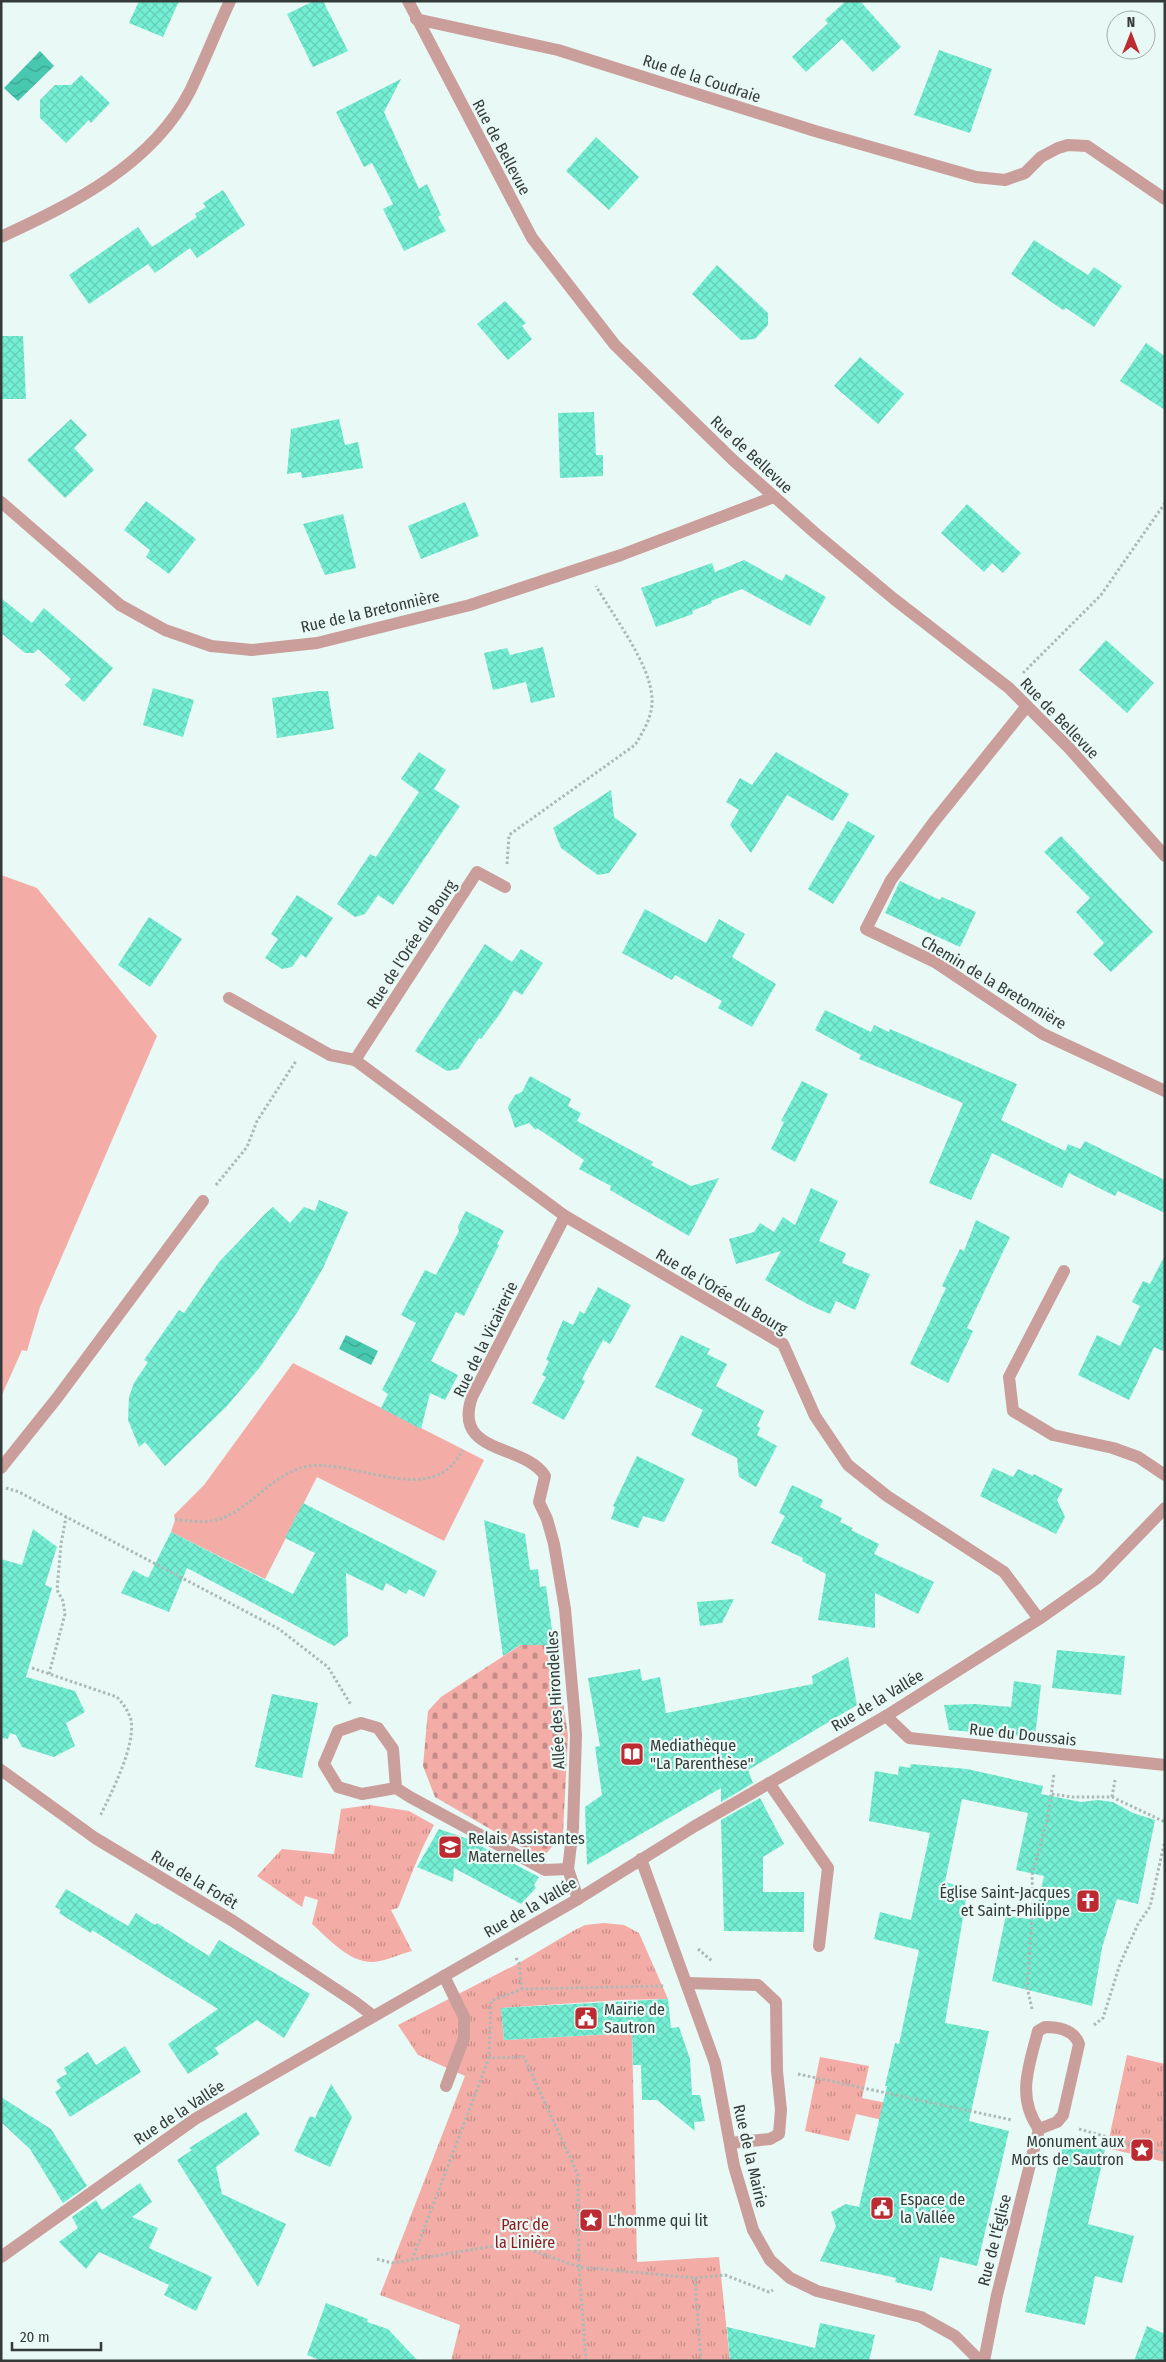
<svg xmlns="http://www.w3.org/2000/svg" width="1166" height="2362" font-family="'Fira Sans Condensed',sans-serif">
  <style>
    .grass { fill: url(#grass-tufts) }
    .cemetery { fill: url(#cemetery-stones) }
    .garden { fill: #f4aca6 }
    .water { fill: url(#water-waves) }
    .building { fill: url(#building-cross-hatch) }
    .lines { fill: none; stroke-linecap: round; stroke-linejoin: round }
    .path { stroke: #acb9b6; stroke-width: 3; stroke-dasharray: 2.5 2.5; stroke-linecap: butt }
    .minor { stroke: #ca9e9a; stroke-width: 12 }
    .labels { text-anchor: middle; stroke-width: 4.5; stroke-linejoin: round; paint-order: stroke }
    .street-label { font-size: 16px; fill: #333a38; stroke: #e9f9f5 }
    .poi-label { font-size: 16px; fill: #333a38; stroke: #e9f9f5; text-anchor: start }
    .park-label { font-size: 16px; fill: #8c1b21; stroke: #e9f9f5 }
  </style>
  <defs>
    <pattern id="grass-tufts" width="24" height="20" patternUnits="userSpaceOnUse" patternTransform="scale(1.25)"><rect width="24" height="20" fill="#f4aca6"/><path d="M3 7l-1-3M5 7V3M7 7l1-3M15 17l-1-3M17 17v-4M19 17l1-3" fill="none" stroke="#c68d88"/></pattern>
    <pattern id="cemetery-stones" width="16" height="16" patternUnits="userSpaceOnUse" patternTransform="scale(1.25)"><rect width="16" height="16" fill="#f4aca6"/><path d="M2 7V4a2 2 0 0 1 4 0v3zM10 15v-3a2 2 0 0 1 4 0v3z" fill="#c68d88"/></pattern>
    <pattern id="water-waves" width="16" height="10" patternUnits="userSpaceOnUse" patternTransform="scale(1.25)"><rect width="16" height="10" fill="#48c8af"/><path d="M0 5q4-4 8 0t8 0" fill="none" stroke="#3da38f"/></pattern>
    <pattern id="building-cross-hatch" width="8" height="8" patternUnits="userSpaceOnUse" patternTransform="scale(1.25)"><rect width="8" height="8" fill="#74efd4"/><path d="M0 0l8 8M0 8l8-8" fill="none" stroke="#65ceb7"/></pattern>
  </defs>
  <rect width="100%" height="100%" fill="#e9f9f5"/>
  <!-- grass -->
  <g class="grass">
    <path d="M370 1805 409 1811 434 1825C419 1852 410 1879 398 1908L391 1910 412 1951C400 1954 386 1961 374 1962 349 1963 329 1939 312 1924L318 1900 305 1896 302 1907 257 1876 282 1849 334 1854 341 1809Z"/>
    <polygon points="604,1923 624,1925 639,1933 668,1999 621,2000 501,2008 504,2040 632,2033 637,2262 719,2257 730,2361 451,2361 460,2325 380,2295 465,2076 418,2055 398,2025 519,1963 573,1931 585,1925"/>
    <polygon points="1127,2055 1165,2064 1165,2162 1107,2148"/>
    <polygon points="820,2057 869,2066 862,2098 960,2118 957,2137 856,2114 849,2141 805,2131"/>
  </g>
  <!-- cemetery -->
  <polygon class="cemetery" points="522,1644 554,1645 568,1735 563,1833 542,1859 435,1797 423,1766 428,1711 441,1697"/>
  <!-- garden -->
  <g class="garden">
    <polygon points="1,875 37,888 157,1036 40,1307 27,1351 22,1350 1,1397"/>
    <polygon points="293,1363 484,1460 444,1541 317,1477 265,1579 171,1532 175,1520 174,1515 204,1485"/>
  </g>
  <!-- water -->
  <g class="water">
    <polygon points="40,51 54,66 18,101 4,88"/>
    <polygon points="346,1335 378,1351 371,1365 339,1349"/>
  </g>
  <!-- building -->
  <g class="building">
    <polygon points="139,1 179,1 163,37 129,23"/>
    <polygon points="314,1 323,1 348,51 313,67 287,14"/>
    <polygon points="846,1 860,1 901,47 873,72 842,39 806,72 792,57 828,23 825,20"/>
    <polygon points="939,50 992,69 970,133 914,115"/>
    <polygon points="81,75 110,103 91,123 89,120 66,143 40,118 40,100 55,85 71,85"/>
    <polygon points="401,79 384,112 419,189 427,184 441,215 438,217 446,231 404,251 383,209 393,204 372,163 364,167 336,112"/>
    <polygon points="596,137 639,177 609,210 566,171"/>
    <polygon points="223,190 245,225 197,258 190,248 155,273 148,264 89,304 69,275 138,227 152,247 197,217 195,214 206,207 203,203"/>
    <polygon points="1034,240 1088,275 1094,267 1122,286 1094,327 1066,308 1063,310 1011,274"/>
    <polygon points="717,265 768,313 768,325 755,339 741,340 692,294"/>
    <polygon points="505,301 526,323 522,326 532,339 508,360 477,324"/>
    <polygon points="1,336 23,336 26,399 1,399"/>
    <polygon points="1146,343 1165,356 1165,410 1120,381"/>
    <polygon points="860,357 904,394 878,424 834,386"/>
    <polygon points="594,412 596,455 603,455 603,476 560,478 558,413"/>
    <polygon points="71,419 87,435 74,448 94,470 65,498 27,460"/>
    <polygon points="339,419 345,445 358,442 363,468 302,478 301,472 287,474 291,429"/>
    <polygon points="146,501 196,539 169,574 146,557 150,550 124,530"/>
    <polygon points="465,502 479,536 421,559 408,526"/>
    <polygon points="967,504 1021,553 1003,573 992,563 984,572 941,533"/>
    <polygon points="343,514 356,568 325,575 303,524"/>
    <polygon points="744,560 782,581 786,574 826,597 810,626 742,589 711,601 712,603 692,611 693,614 656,627 641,588 712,563 715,572"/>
    <polygon points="1,598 32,623 44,608 113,668 84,702 65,685 71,679 38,649 34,653 25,653 1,633"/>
    <polygon points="1106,640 1154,683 1127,713 1079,670"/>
    <polygon points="543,647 555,697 531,703 526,682 493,690 484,653 507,648 510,655"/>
    <polygon points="153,688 194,700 183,737 143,725"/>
    <polygon points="318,691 328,691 334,729 277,738 272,698"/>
    <polygon points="419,752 446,770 434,789 460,806 393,905 378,895 365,914 355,917 337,904 370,854 376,857 419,792 401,779"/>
    <polygon points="776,752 849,794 833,821 787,795 751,853 730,825 739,810 726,802 740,778 752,785"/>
    <polygon points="611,790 614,817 637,834 609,873 598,875 561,848 553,828"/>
    <polygon points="848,821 875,836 833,904 808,889"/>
    <polygon points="1061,836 1153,932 1111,972 1093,954 1104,943 1076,912 1090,898 1044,852"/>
    <polygon points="900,881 940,900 942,897 976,912 960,947 885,913"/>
    <polygon points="297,895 333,918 306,958 301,954 292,967 282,969 265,958 278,939 271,934"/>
    <polygon points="645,909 706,943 719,919 745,934 732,957 776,984 752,1027 718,1008 722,1001 675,975 672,980 622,953"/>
    <polygon points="149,917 182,939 150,987 118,965"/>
    <polygon points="485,944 512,962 521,949 543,963 522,995 514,990 499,1015 481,1039 479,1038 458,1069 447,1071 415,1051"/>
    <polygon points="825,1010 871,1032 874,1025 889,1032 890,1029 1017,1084 1001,1120 1065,1151 1068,1144 1080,1149 1085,1141 1165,1180 1165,1213 1118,1191 1115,1196 1069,1173 1062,1188 992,1153 971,1200 929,1183 963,1103 859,1059 861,1055 815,1030"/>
    <polygon points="530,1076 571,1099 568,1106 581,1113 577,1121 653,1162 651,1165 691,1186 719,1178 689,1236 610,1190 611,1186 579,1169 584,1160 537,1128 536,1130 529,1123 515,1128 508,1107 515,1095 522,1092"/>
    <polygon points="802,1081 828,1094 795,1162 771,1149 784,1122 781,1121"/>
    <polygon points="811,1188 838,1201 819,1241 846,1253 842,1263 870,1274 855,1310 836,1301 830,1314 809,1305 765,1280 781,1251 736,1264 729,1239 754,1232 760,1223 774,1232 783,1217 795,1225"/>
    <polygon points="319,1200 348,1212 323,1268 298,1311 260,1367 227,1406 165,1466 145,1442 139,1447 128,1420 129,1397 134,1383 148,1362 144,1360 179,1310 184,1313 219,1262 265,1214 273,1207 290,1223 304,1207 315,1211"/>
    <polygon points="466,1211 504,1231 497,1244 499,1245 464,1316 456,1312 431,1361 458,1375 445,1400 430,1393 421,1429 381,1408 388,1394 382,1390 416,1323 401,1315 425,1270 436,1275 459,1231 458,1226"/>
    <polygon points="976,1220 1010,1237 967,1328 973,1331 948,1383 910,1364 946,1288 942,1286 960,1249 964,1251"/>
    <polygon points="1165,1255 1165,1352 1154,1347 1129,1400 1078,1375 1097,1335 1120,1346 1140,1306 1132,1302 1143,1281 1150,1284"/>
    <polygon points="598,1287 631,1305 610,1344 603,1340 582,1379 585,1381 564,1420 532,1403 546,1377 542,1375 549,1361 546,1360 563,1320 573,1325 580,1311 584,1314"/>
    <polygon points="681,1335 710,1349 707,1354 727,1364 716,1386 764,1411 757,1426 760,1428 757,1435 777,1446 756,1487 739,1477 737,1458 691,1435 703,1410 655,1387"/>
    <polygon points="637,1456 685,1479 664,1522 643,1516 638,1528 611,1519 615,1507 613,1506"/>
    <polygon points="993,1468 1013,1477 1018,1469 1033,1476 1034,1474 1063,1489 1057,1500 1065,1517 1056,1534 980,1496"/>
    <polygon points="792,1485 823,1500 820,1507 842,1518 840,1522 853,1528 851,1530 879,1544 874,1554 934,1582 918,1614 875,1593 875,1628 818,1620 826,1574 802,1561 803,1558 771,1543 785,1516 779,1513"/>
    <polygon points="303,1503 437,1571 424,1597 409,1589 406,1594 386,1583 383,1591 346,1573 348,1636 334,1646 187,1568 169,1612 121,1593 133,1570 148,1578 171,1532 293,1594 315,1553 285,1538"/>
    <polygon points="484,1520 525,1534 530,1570 538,1569 540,1587 546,1586 554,1645 520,1645 503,1656"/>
    <polygon points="33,1529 57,1547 45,1585 52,1588 26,1677 75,1691 85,1712 66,1723 75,1746 54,1757 22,1747 16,1735 10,1733 8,1739 1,1738 1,1559 22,1565"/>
    <polygon points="734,1599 722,1623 700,1626 697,1602"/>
    <polygon points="1057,1650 1125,1656 1121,1695 1052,1688"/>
    <polygon points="848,1657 857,1705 748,1770 753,1783 721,1802 721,1788 587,1865 585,1807 602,1795 595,1747 600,1746 588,1678 640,1669 642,1681 660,1677 666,1713 813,1684 812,1676"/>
    <polygon points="1014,1681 1041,1685 1035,1737 949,1730 944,1705 975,1704 1011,1707"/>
    <polygon points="272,1694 318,1703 302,1778 255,1767"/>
    <polygon points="911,1764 967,1769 1043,1786 1041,1794 1081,1802 1098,1800 1113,1802 1133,1813 1155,1820 1138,1904 1117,1899 1102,1948 1092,2006 992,1981 1006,1915 1034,1920 1044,1876 1016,1870 1028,1813 962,1799 945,1882 968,1888 945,2023 989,2031 969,2121 1009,2131 977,2266 940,2257 932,2291 895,2282 896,2278 820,2261 836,2226 831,2212 846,2204 859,2207 887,2086 885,2086 895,2043 899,2044 919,1950 874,1939 880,1912 911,1920 930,1833 869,1821 875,1771 898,1775 899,1766 910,1768"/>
    <polygon points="760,1798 784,1844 763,1857 763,1892 804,1892 804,1932 724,1931 721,1820"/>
    <polygon points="439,1829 468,1839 539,1877 534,1885 536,1888 521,1904 454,1868 453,1882 417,1867"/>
    <polygon points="66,1889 128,1926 136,1913 155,1925 157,1923 209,1956 219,1940 310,1994 284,2038 257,2020 215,2048 219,2054 188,2074 168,2044 218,2009 92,1930 91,1933 59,1913 61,1910 55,1907"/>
    <polygon points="668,1999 671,2028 679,2027 690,2059 692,2095 700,2095 705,2121 694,2122 695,2131 657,2100 642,2100 641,2065 633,2065 632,2033 504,2040 501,2008"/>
    <polygon points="125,2046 141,2072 70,2117 55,2092 61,2088 56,2080 67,2074 64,2068 88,2052 96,2065"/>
    <polygon points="331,2084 352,2117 330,2167 294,2151 310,2116 315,2118"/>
    <polygon points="1,2097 51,2129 87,2186 63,2203 30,2149 1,2122"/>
    <polygon points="246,2112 260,2134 216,2167 222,2194 286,2224 258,2287 177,2160 192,2150 189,2148"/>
    <polygon points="1064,2140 1105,2150 1088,2224 1134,2236 1122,2283 1095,2276 1085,2325 1025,2312"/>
    <polygon points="140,2183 152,2202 132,2217 158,2228 149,2248 212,2277 196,2311 164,2295 169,2285 99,2252 86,2269 59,2242 78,2228 72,2217 96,2200 102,2210"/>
    <polygon points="326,2303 368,2319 367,2322 388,2329 418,2361 322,2361 307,2355"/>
    <polygon points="820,2323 875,2335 869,2361 730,2361 727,2327 815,2348"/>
    <polygon points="1147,2326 1165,2334 1165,2361 1134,2361"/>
  </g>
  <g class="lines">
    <!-- path -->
    <g class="path">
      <polyline points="1023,673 1101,595 1165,503"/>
      <path d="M507 864 509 835 635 745C643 732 653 716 652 699 651 665 614 617 596 586"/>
      <polyline points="216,1185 247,1147 257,1121 296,1061"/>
      <polyline points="6,1488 19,1492 279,1629 328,1667 351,1705"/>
      <path d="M175 1519C192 1522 212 1524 227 1516 255 1503 273 1475 304 1467 346 1457 419 1501 452 1465 456 1461 460 1455 463 1450"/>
      <path d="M32 1668 117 1697C123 1704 128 1710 131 1720 136 1745 111 1794 100 1816"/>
      <polyline points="49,1674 65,1614 63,1601 57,1590 61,1544 66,1517"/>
      <polyline points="1052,1794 1072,1797 1112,1797 1165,1822"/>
      <polyline points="1112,1797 1115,1780"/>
      <polyline points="698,1949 712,1961"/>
      <polyline points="516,1958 519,1963 522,1989"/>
      <polyline points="1032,2009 1027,1987 1033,1906 1032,1875 1048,1817 1054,1774"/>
      <polyline points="1094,2025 1103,2018 1120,1964 1138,1924 1150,1907 1165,1840"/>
      <polyline points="798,2074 1012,2120"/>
      <polyline points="1079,2129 1165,2153"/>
      <polyline points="377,2259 392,2263 494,2246 514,2244 579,2267 695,2278 701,2361"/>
      <polyline points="412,2260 489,2058"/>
      <polyline points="695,2278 725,2275 769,2292 773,2290"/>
      <polyline points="586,2361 579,2267 578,2175 524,2057 489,2058 491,2001 522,1989 665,1986"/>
    </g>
    <!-- minor -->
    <g class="minor">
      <polyline points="408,1 532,238 615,345 733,460 815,533 894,599 1009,688 1069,748 1165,856"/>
      <polyline points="416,19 558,50 815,131 976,177 1005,180 1025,173 1041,157 1058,148 1068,145 1087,146 1165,199"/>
      <path d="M1 237C72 204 152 165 190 91 204 62 216 31 230 1"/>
      <polyline points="1,502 120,605 165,630 211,646 252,650 317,643 470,605 621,555 774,497"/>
      <polyline points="1027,706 933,823 891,880 866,929 935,962 1043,1034 1165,1091"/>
      <polyline points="505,887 477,872 355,1060 565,1216 783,1344 815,1416 848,1465 887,1496 1004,1572 1039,1619"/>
      <polyline points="229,998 330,1055 355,1060"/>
      <path d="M565 1216 472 1397C452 1455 524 1443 545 1476L539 1502 547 1519 554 1544 565 1609 574 1709 576 1735 573 1828 568 1869 578 1899"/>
      <polyline points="1064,1271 1009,1377 1013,1411 1053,1435 1113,1448 1138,1457 1165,1475"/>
      <polyline points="1,1468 57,1398 203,1201"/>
      <polyline points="886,1716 909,1738 1165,1765"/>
      <polyline points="1,1770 95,1838 233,1921 355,2002 372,2015"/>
      <polyline points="769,1783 828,1868 819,1946"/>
      <polyline points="396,1788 362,1794 338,1787 324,1764 338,1731 361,1723 378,1728 393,1749 396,1788 410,1797 545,1870 568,1869"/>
      <polyline points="641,1859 715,2063 734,2166 753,2230 770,2260 790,2278 817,2291 921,2317 955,2336 980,2361"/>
      <polyline points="444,1976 464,2017 464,2038 446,2086"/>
      <polyline points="686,1983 758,1985 776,2002 777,2071 781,2110 779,2134 770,2139 730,2143"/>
      <path d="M1045 2027C1059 2027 1074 2030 1079 2044L1063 2115 1057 2122 1039 2129C1016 2097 1029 2066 1038 2031Z"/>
      <polyline points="1,2257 195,2119 578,1899 695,1826 886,1716 1039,1619 1097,1578 1165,1508"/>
      <polyline points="984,2361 997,2295 1039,2129"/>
    </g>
  </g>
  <!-- icons -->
  <defs>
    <g id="library-square" transform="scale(1.25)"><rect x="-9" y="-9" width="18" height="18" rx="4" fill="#bb2b31" stroke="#e9f9f5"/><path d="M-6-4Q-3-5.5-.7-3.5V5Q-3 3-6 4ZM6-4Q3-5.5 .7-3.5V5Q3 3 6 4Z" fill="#fff"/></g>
    <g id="school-square" transform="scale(1.25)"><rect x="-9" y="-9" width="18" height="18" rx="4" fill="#bb2b31" stroke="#e9f9f5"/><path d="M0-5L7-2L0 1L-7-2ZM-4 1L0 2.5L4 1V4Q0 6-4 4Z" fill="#fff"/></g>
    <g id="church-square" transform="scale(1.25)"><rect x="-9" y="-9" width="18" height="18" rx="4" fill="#bb2b31" stroke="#e9f9f5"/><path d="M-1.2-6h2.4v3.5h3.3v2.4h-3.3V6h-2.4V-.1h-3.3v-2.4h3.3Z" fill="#fff"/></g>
    <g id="civic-square" transform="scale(1.25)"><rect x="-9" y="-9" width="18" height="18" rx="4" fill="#bb2b31" stroke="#e9f9f5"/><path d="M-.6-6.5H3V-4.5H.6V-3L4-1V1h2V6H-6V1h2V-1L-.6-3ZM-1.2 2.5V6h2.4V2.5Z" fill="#fff"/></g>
    <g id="sight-square" transform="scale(1.25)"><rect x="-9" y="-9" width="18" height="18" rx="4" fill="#bb2b31" stroke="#e9f9f5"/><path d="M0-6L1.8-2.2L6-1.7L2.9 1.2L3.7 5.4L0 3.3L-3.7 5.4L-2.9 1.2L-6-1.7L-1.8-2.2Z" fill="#fff"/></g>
  </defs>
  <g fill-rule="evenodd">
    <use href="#library-square" x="632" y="1754"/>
    <use href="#school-square" x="450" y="1847"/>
    <use href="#church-square" x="1088" y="1901"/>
    <use href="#civic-square" x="586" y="2018"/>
    <use href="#sight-square" x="1142" y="2150"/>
    <use href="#civic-square" x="882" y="2208"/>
    <use href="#sight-square" x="591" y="2220"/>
  </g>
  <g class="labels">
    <!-- street labels -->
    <g class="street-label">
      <text transform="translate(702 78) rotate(18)" y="6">Rue de la Coudraie</text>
      <text transform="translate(502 147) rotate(62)" y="6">Rue de Bellevue</text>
      <text transform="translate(752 454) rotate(43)" y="6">Rue de Bellevue</text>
      <text transform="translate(370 611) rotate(-13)" y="6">Rue de la Bretonnière</text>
      <text transform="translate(1060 718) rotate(46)" y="6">Rue de Bellevue</text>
      <text transform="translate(411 944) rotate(-57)" y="6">Rue de l'Orée du Bourg</text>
      <text transform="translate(994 982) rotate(31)" y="6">Chemin de la Bretonnière</text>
      <text transform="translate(722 1291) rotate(31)" y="6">Rue de l'Orée du Bourg</text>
      <text transform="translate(485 1339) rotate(-64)" y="6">Rue de la Vicairerie</text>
      <text transform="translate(555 1700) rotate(-93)" y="6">Allée des Hirondelles</text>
      <text transform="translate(877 1700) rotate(-31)" y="6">Rue de la Vallée</text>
      <text transform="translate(1023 1734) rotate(6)" y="6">Rue du Doussais</text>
      <text transform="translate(195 1879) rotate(31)" y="6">Rue de la Forêt</text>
      <text transform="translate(530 1907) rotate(-30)" y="6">Rue de la Vallée</text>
      <text transform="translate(179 2112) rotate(-33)" y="6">Rue de la Vallée</text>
      <text transform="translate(751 2156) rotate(77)" y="6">Rue de la Mairie</text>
      <text transform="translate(994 2240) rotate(-76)" y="6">Rue de l'Église</text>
    </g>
    <!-- poi labels -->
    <g class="poi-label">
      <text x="650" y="1751">Mediathèque<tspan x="650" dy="18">"La Parenthèse"</tspan></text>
      <text x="468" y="1844">Relais Assistantes<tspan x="468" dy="18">Maternelles</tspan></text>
      <text x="1070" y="1898" text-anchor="end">Église Saint-Jacques<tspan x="1070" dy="18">et Saint-Philippe</tspan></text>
      <text x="604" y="2015">Mairie de<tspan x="604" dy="18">Sautron</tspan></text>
      <text x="1124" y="2147" text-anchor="end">Monument aux<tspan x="1124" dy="18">Morts de Sautron</tspan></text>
      <text x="900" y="2205">Espace de<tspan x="900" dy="18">la Vallée</tspan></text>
      <text x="608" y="2226">L'homme qui lit</text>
    </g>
    <!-- park labels -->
    <g class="park-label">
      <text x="525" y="2230">Parc de<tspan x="525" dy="18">la Linière</tspan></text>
    </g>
  </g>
  <!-- border -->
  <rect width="1166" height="2362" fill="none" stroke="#333a38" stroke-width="5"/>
  <!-- north arrow -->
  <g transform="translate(1131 35)"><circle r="24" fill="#e9f9f5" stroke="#a0ada9"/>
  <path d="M0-4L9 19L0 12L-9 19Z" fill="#bb2b31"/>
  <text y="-8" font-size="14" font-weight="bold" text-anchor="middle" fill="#333a38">N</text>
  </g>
  <!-- scale -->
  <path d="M12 2342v8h89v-8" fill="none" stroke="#333a38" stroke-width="2.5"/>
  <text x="20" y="2342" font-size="15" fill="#333a38" stroke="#e9f9f5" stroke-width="4" paint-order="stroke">20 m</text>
</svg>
